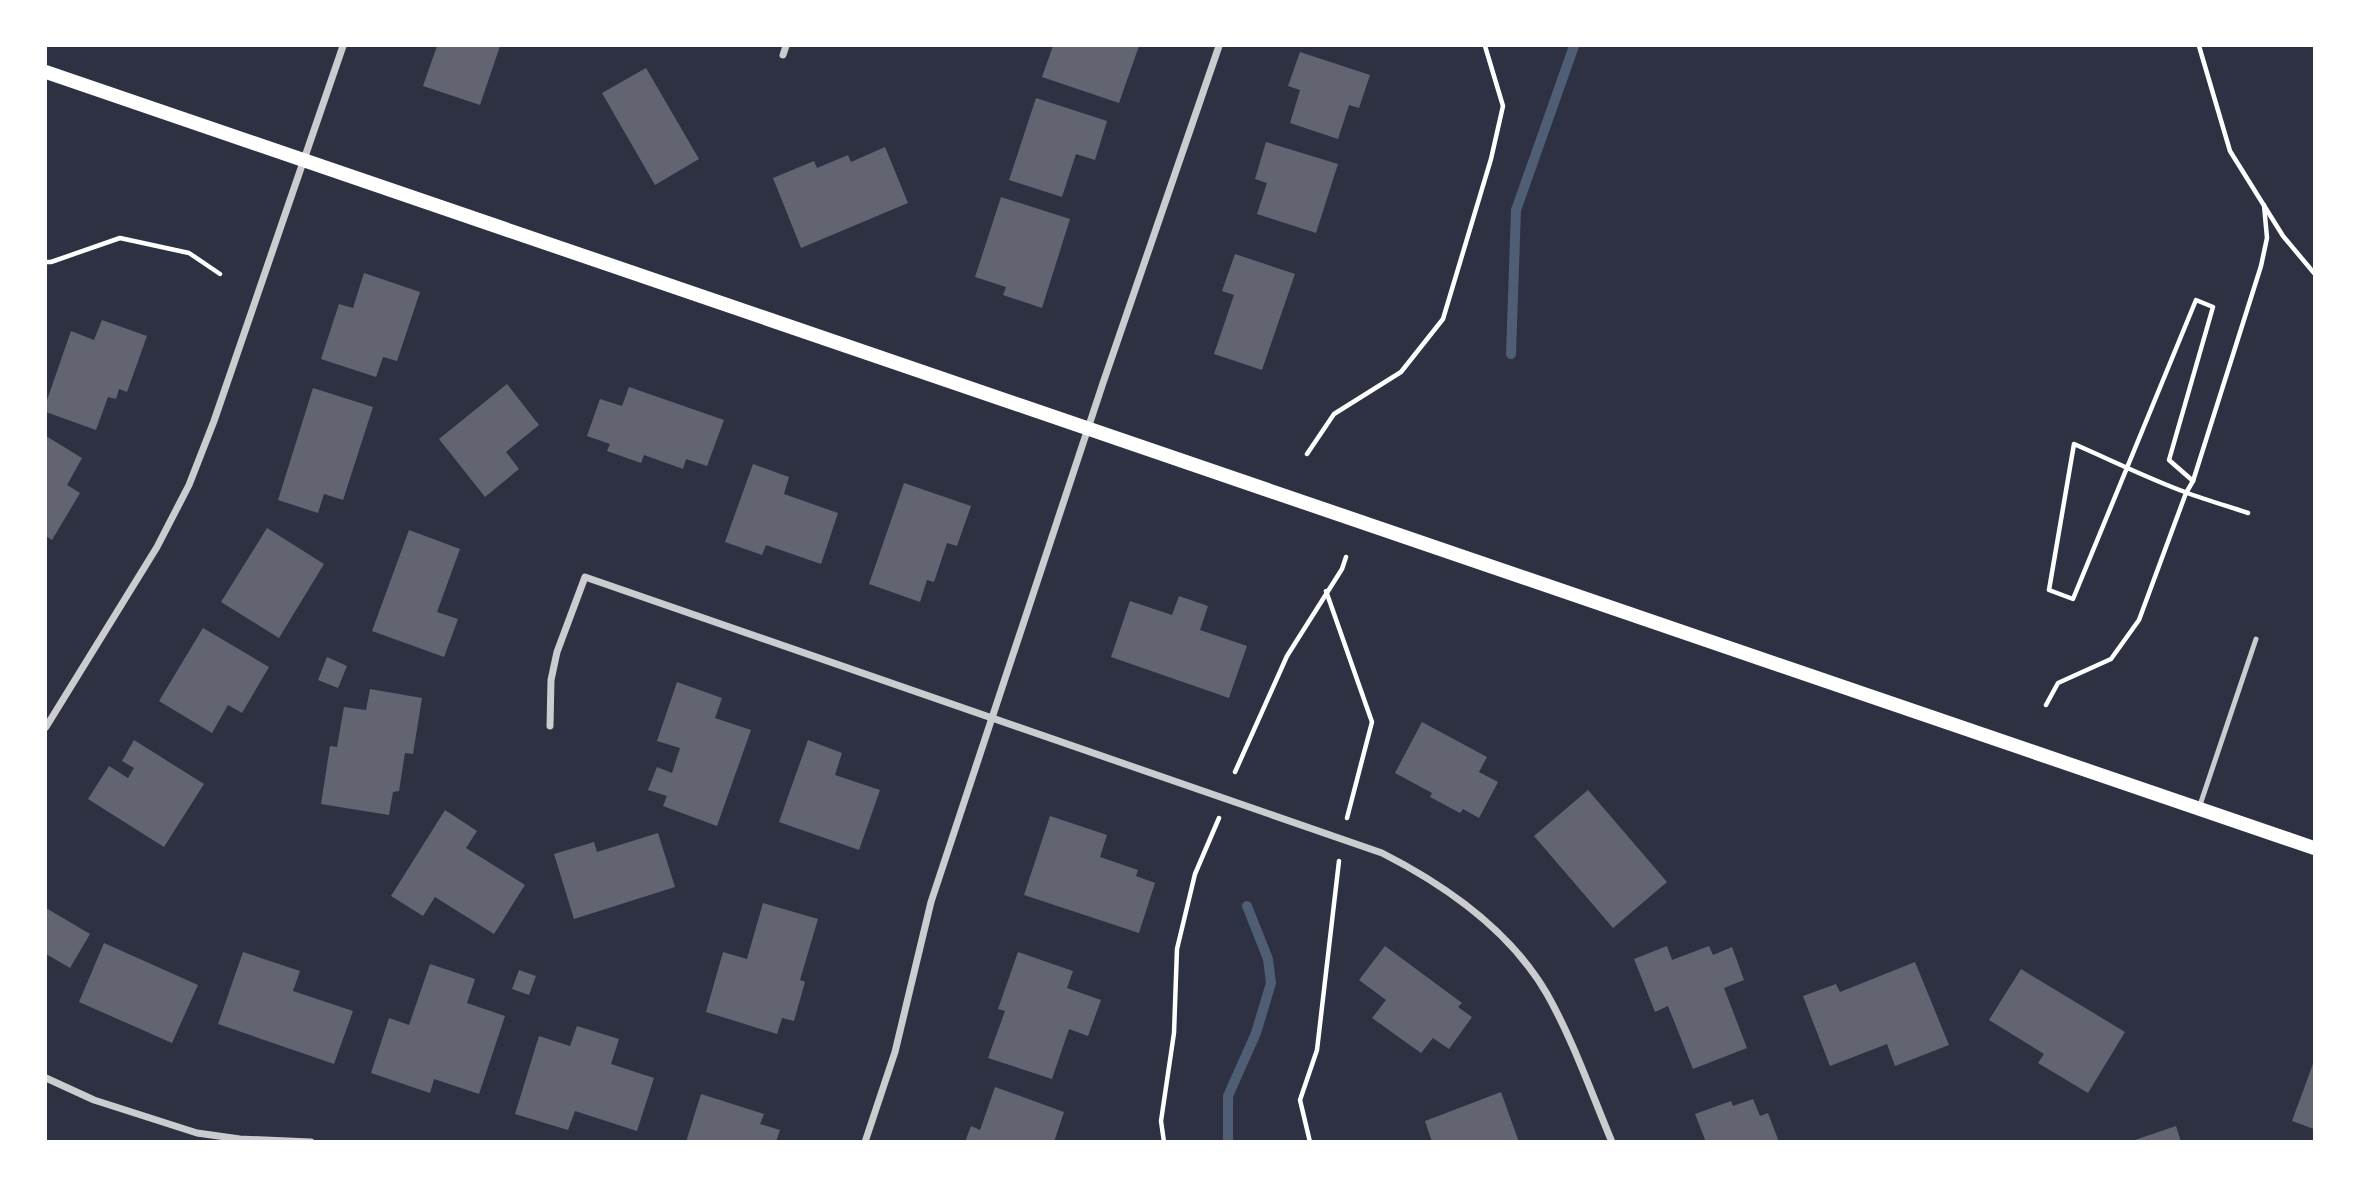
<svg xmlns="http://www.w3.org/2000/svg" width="2360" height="1187" font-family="Jost,sans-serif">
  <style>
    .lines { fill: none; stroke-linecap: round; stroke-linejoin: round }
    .stream { stroke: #4f5d75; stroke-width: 10 }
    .building { fill: #626471 }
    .path { stroke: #fff; stroke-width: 4.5 }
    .service { stroke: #caccd0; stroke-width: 5 }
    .minor { stroke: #caccd0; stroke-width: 7 }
    .secondary { stroke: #fff; stroke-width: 14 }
  </style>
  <rect width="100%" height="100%" fill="#2d3142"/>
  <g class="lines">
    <!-- stream -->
    <g class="stream">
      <polyline points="1511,354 1516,210 1574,46"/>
      <polyline points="1228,1142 1228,1096 1256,1033 1271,983 1268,959 1247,906"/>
    </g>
  </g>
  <!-- building -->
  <g class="building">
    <polygon points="437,46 500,46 480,105 423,86"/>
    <polygon points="1053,46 1139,46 1119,103 1042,77"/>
    <polygon points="1300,52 1370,75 1359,108 1349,105 1338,139 1290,123 1300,90 1288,86"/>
    <polygon points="646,68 699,159 655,185 602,93"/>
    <polygon points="1036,98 1107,121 1095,160 1076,154 1062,197 1009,180"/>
    <polygon points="1266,142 1338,164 1316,233 1257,214 1267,183 1255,179"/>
    <polygon points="885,147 908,203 801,248 773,178 814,161 817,168 848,155 851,162"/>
    <polygon points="1001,197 1070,219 1042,308 1003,295 1006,287 975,277"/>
    <polygon points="1235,254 1295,274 1262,370 1214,354 1234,295 1222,291"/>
    <polygon points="364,273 420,292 397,361 383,357 376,377 321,359 339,304 353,308"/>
    <polygon points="102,320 147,336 127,392 119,389 116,399 108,397 96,430 46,412 46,403 71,331 94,340"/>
    <polygon points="507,384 539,425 506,452 519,469 485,497 439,439"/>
    <polygon points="629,387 724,420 707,466 686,459 683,469 644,455 641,463 607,451 610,444 587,436 600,399 622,406"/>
    <polygon points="313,388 373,407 343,500 324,494 318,513 278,500"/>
    <polygon points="46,436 82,458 67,485 80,493 52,540 46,536"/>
    <polygon points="753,464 789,477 784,494 838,513 821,564 766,545 762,555 725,542"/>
    <polygon points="904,483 971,506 957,546 947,543 934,582 927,580 920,602 869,584"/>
    <polygon points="267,528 324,564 279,638 221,602"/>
    <polygon points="409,530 460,549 437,612 458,619 444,657 372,631"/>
    <polygon points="1179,596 1208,606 1200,630 1247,646 1229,698 1111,657 1130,601 1172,615"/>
    <polygon points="203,628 269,667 242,713 228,705 212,733 159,701"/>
    <polygon points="327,657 347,666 338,688 318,680"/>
    <polygon points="677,682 722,698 715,718 751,730 717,826 663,806 667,796 648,790 657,767 672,773 680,748 657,741"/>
    <polygon points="370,689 422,698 413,754 405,753 399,791 393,792 389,815 321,804 330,746 337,747 344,707 366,710"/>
    <polygon points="1422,722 1487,757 1479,772 1498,782 1479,818 1463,809 1460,813 1430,797 1432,793 1395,773"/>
    <polygon points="134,740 204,784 164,847 88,799 109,766 128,778 134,768 122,761"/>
    <polygon points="808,740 842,753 835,775 880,790 859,850 779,822"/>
    <polygon points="1588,790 1667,882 1613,928 1534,836"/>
    <polygon points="445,810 477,831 466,848 525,885 494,934 435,897 423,916 391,896"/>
    <polygon points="1050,816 1107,835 1100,857 1138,870 1136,876 1155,883 1139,933 1024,895"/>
    <polygon points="658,833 675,887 574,919 554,854 594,842 597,852"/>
    <polygon points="763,903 818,919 800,980 805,982 794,1021 782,1018 777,1034 706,1012 723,952 747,959"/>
    <polygon points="46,908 90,934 70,968 46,954"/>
    <polygon points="104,943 198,985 172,1043 79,1002"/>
    <polygon points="1385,946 1462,1003 1458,1007 1472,1017 1449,1049 1433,1038 1421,1053 1372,1018 1386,1000 1359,980"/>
    <polygon points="1667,946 1672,960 1709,946 1713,955 1732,947 1744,980 1724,988 1747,1048 1693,1069 1668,1006 1655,1012 1634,959"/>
    <polygon points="243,952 300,971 293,991 353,1011 334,1064 218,1024"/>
    <polygon points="1018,952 1073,971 1067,988 1101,1000 1088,1036 1069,1029 1052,1079 988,1058 1005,1011 998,1009"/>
    <polygon points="1915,962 1949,1045 1895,1066 1887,1044 1830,1066 1803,996 1836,984 1840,992"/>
    <polygon points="430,964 475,979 467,1003 505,1016 479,1094 434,1079 430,1093 371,1073 389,1018 409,1025"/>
    <polygon points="2021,969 2125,1032 2088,1093 2038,1063 2044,1054 1989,1020"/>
    <polygon points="519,970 536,976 529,995 512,989"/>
    <polygon points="577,1026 619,1039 611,1064 654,1078 637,1131 575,1111 568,1130 515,1114 539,1036 570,1046"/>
    <polygon points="2314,1061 2314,1129 2292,1121"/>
    <polygon points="995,1087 1064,1112 1054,1142 965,1142 971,1126 980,1130"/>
    <polygon points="1501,1092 1519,1142 1432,1142 1425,1121"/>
    <polygon points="701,1094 764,1114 760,1124 780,1130 776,1142 686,1142"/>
    <polygon points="1753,1099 1760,1116 1768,1113 1779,1142 1706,1142 1695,1114 1731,1101 1733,1106"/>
    <polygon points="2176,1126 2181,1142 2132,1142 2132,1141"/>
  </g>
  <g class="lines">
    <!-- path -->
    <g class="path">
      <polyline points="2199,46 2230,151 2283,236 2314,273"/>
      <polyline points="46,262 51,262 120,238 189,253 220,274"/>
      <polyline points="1307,454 1334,414 1401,372 1443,319 1491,159 1503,106 1485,46"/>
      <path d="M2193 481 2169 460 2213 307 2196 300 2073 599 2049 590 2074 444C2111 460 2147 478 2185 492 2206 500 2227 506 2248 513"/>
      <polyline points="1326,591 1372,722 1347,818"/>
      <polyline points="2046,705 2058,683 2111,659 2139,620 2186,493 2193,481 2261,266 2267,238 2264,205"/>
      <polyline points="1235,772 1287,656 1342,569 1346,557"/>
      <polyline points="1164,1142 1161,1121 1174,1033 1177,949 1195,874 1219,818"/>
      <polyline points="1310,1142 1300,1100 1317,1050 1339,861"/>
    </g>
    <!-- service -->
    <polyline class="service" points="2199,808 2256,639"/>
    <!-- minor -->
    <g class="minor">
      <polyline points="783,55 786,46"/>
      <path d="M550 726 551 680 557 652 585 577 1382 853C1447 886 1510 930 1547 994 1573 1040 1591 1092 1612 1142"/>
      <polyline points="46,727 157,547 189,485 214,421 343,46"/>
      <polyline points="46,1078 94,1100 197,1133 240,1139 311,1142"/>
      <polyline points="865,1142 895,1052 931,902 1103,383 1219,46"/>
    </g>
    <!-- secondary -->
    <polyline class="secondary" points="46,72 2314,848"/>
  </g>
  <!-- border -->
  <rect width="2360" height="1187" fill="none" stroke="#ffffff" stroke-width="94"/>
</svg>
